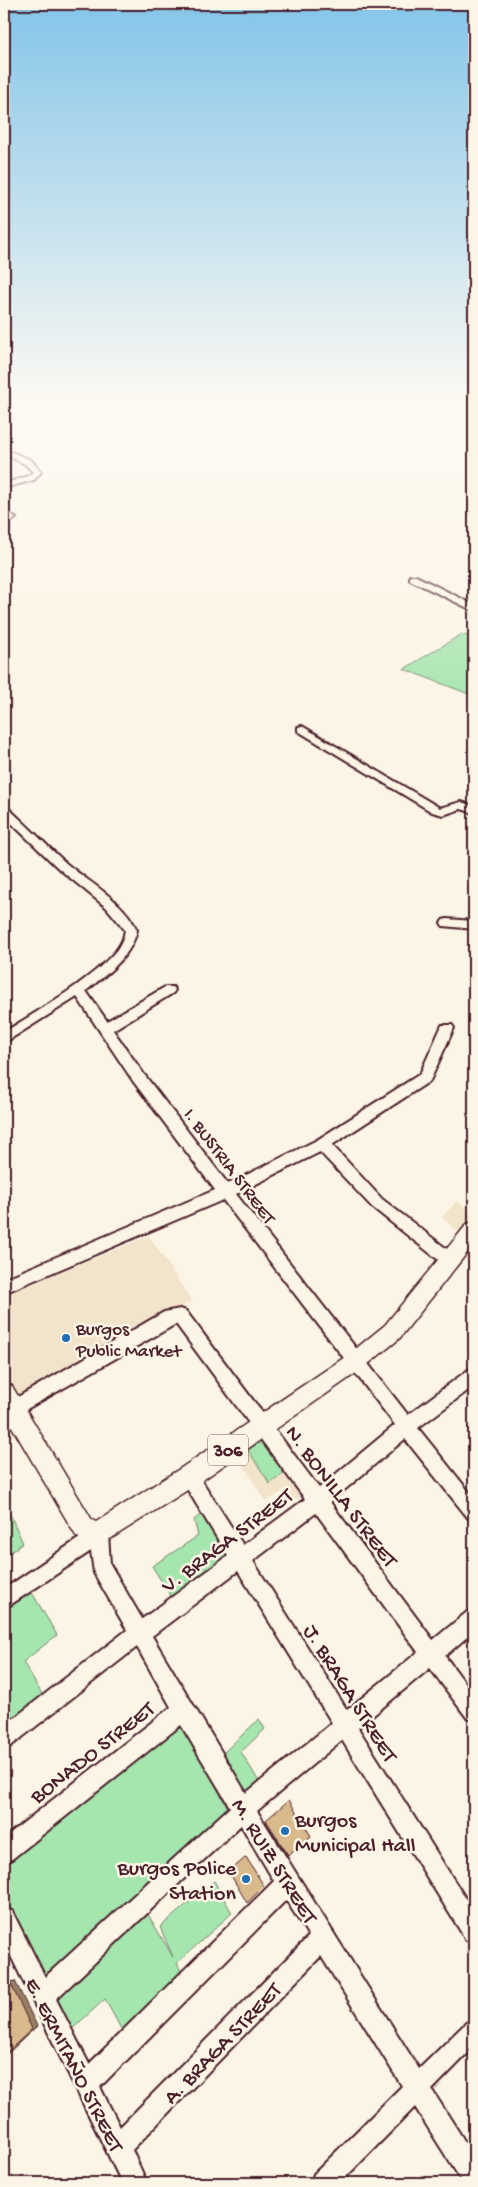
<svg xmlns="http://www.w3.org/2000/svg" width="478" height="2187" font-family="'Gochi Hand',sans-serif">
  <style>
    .built { fill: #f2e3cb }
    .green { fill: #a5e5ae; stroke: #78826c }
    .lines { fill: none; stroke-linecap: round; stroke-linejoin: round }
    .minor-casing { stroke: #4a1f2b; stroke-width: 4 }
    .major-casing { stroke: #4a1f2b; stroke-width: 3 }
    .minor { fill: #fcf5e5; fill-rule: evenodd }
    .major { fill: #fcf5e5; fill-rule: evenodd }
    .wall { fill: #bb9f79; stroke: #4a1f2b }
    .shaded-wall { fill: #998263; stroke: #4a1f2b }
    .building { fill: #dab98d; stroke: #4a1f2b }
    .poi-dot { fill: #1f6fb2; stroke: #fcf5e5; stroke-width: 2 }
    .labels { text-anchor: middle; stroke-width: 5; stroke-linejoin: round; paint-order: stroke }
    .shield { fill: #fcf5e5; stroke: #7f5f63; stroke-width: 1 }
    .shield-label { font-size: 18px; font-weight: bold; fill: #4a1f2b }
    .street-label { font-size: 19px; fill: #4a1f2b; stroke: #fcf5e5 }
    .poi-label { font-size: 19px; fill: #4a1f2b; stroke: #fcf5e5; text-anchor: start }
    .near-street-label { font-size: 22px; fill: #4a1f2b; stroke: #fcf5e5 }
    .near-poi-label { font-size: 22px; fill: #4a1f2b; stroke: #fcf5e5; text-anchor: start }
  </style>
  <rect width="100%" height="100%" fill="#fcf5e5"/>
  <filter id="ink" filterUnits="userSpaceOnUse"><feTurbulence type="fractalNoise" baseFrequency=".02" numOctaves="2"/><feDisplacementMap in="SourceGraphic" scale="10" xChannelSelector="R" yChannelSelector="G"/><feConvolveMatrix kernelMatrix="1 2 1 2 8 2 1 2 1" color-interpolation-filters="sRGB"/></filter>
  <g filter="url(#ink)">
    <!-- built -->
    <g class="built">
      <polygon points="457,1201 474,1214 474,1222 463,1236 442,1217"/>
      <polygon points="149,1236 192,1301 18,1401 4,1374 4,1295"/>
      <polygon points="263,1440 302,1495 294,1501 285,1489 266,1502 238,1457"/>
    </g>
    <!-- green -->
    <g class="green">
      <polygon points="462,634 474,639 474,696 404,669"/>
      <polygon points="263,1440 285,1472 270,1484 248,1450"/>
      <polygon points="4,1501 23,1543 4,1557"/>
      <polygon points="209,1508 237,1552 172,1598 152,1566 198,1536 194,1520"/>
      <polygon points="31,1591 57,1635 23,1662 43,1696 5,1725 4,1609"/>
      <polygon points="259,1719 265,1729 241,1752 260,1783 246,1794 222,1754"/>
      <polygon points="180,1721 230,1812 46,1980 4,1895 4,1857"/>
      <polygon points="214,1881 232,1913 177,1963 187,1983 128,2042 105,1999 70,2031 52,1996 146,1911 173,1957 160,1927"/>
    </g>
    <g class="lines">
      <!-- minor casing -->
      <g class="minor-casing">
        <g id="minor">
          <polygon points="8,405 17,405 4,410 4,406"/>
          <polygon points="4,449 31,460 41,472 34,480 4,488 4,484 28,476 33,472 25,464 4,454"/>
          <polygon points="4,509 16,518 4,526 4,520 7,518 4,515"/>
          <polygon points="410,576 416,576 474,605 474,611 410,580"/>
          <polygon points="302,726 440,808 461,802 474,806 474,813 461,809 443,815 432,812 298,731 298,727"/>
          <path d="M4 807 8 808C28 826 47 846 67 864 91 884 124 901 137 930 131 957 107 974 86 991L107 1021 165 987H173L175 990 173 993 113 1030 143 1073 228 1184 317 1140 420 1074 442 1025H452L454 1028 430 1081 332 1145 382 1199 456 1256 459 1261 456 1266 451 1268 446 1266 372 1207 320 1152 236 1194 408 1415 468 1370 474 1368V1386L418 1428 474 1498V1521L468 1518 405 1439 330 1502 433 1640 467 1612 474 1610V1631L445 1656 474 1695V1721L467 1718 430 1668 358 1728 474 1912V1943L466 1940 342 1740 257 1811 419 2069 466 2023 474 2019V2047L432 2090 474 2156V2183H463L415 2107 340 2183H311L314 2174 402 2086 321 1956 132 2150 147 2183H122L4 1942V1908L12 1911 45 1977 230 1807 181 1725 12 1859 4 1862V1838L171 1707 137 1647 11 1746 4 1749V1726L127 1630 94 1573 91 1551 4 1609V1589L99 1525 105 1528 108 1534 110 1564 142 1619 228 1556 183 1482 180 1476 183 1470 189 1467 195 1470 243 1545 305 1499 176 1324 4 1422V1405L164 1312 180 1309 186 1311 319 1488 395 1425 223 1200 4 1293V1279L215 1190 133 1081 77 997 4 1043V1032C32 1015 110 969 122 941 124 938 124 933 125 930L107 908 58 868 4 816ZM316 1513 418 1652 347 1710 253 1561ZM238 1571 332 1723 246 1793 152 1636ZM241 1825 274 1881 89 2064 56 1999ZM286 1900 309 1936 120 2127 100 2087Z"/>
          <polygon points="447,919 474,921 474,929 443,926 441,923 443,920"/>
        </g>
      </g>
      <!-- major casing -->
      <g class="major-casing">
        <polygon id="major" points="474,1222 474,1244 399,1339 362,1369 197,1484 99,1546 92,1546 76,1536 4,1413 4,1383 12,1386 92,1520 96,1522 181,1468 348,1355 385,1325 467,1224"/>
      </g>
      <!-- minor -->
      <use href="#minor" class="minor"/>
      <!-- major -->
      <use href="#major" class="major"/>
    </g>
    <!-- wall -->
    <polygon class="wall" points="266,1820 311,1836 288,1856 266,1822"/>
    <!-- shaded-wall -->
    <polygon class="shaded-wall" points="15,1981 37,2026 4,2057 10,1982"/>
    <!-- building -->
    <g class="building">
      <polygon points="289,1800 311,1836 288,1855 266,1820"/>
      <polygon points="246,1857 264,1886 247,1903 229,1872"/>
      <polygon points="10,1982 32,2029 4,2055 4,1988"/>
    </g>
  </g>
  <!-- sky -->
  <linearGradient id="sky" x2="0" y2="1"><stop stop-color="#84c5e9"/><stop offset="0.57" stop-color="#fefaf3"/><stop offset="1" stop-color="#fefaf3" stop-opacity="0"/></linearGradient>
  <rect width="478" height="711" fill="url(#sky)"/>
  <!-- markers -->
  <g class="poi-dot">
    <circle cx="66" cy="1338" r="5"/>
    <circle cx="285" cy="1831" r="5"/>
    <circle cx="246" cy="1879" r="5"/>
  </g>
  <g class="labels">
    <!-- shield labels -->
    <rect class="shield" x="208" y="1434.5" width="40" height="31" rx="4"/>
    <g class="shield-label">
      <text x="228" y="1456">306</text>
    </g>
    <!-- street labels -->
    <g class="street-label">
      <text transform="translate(231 1165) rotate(53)" y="7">I. BUSTRIA STREET</text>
    </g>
    <!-- poi labels -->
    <g class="poi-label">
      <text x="76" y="1334">Burgos<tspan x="76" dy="22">Public Market</tspan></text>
    </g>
    <!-- near-street labels -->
    <g class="near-street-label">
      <text transform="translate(343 1495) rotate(53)" y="8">N. BONILLA STREET</text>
      <text transform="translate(226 1539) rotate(-37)" y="8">V. BRAGA STREET</text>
      <text transform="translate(352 1692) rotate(58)" y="8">J. BRAGA STREET</text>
      <text transform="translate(91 1751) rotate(-38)" y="8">BONADO STREET</text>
      <text transform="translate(276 1860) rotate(58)" y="8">M. RUIZ STREET</text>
      <text transform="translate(221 2042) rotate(-46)" y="8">A. BRAGA STREET</text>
      <text transform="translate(76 2064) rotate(63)" y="8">E. ERMITAÑO STREET</text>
    </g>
    <!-- near-poi labels -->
    <g class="near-poi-label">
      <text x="295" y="1826">Burgos<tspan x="295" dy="25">Municipal Hall</tspan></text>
      <text x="236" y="1874" text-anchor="end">Burgos Police<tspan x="236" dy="25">Station</tspan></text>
    </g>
  </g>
  <!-- margin -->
  <rect width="478" height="2187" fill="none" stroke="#fcf5e5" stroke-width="20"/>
  <rect x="10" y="10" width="458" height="2167" fill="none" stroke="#4a1f2b" stroke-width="2" filter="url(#ink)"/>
</svg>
